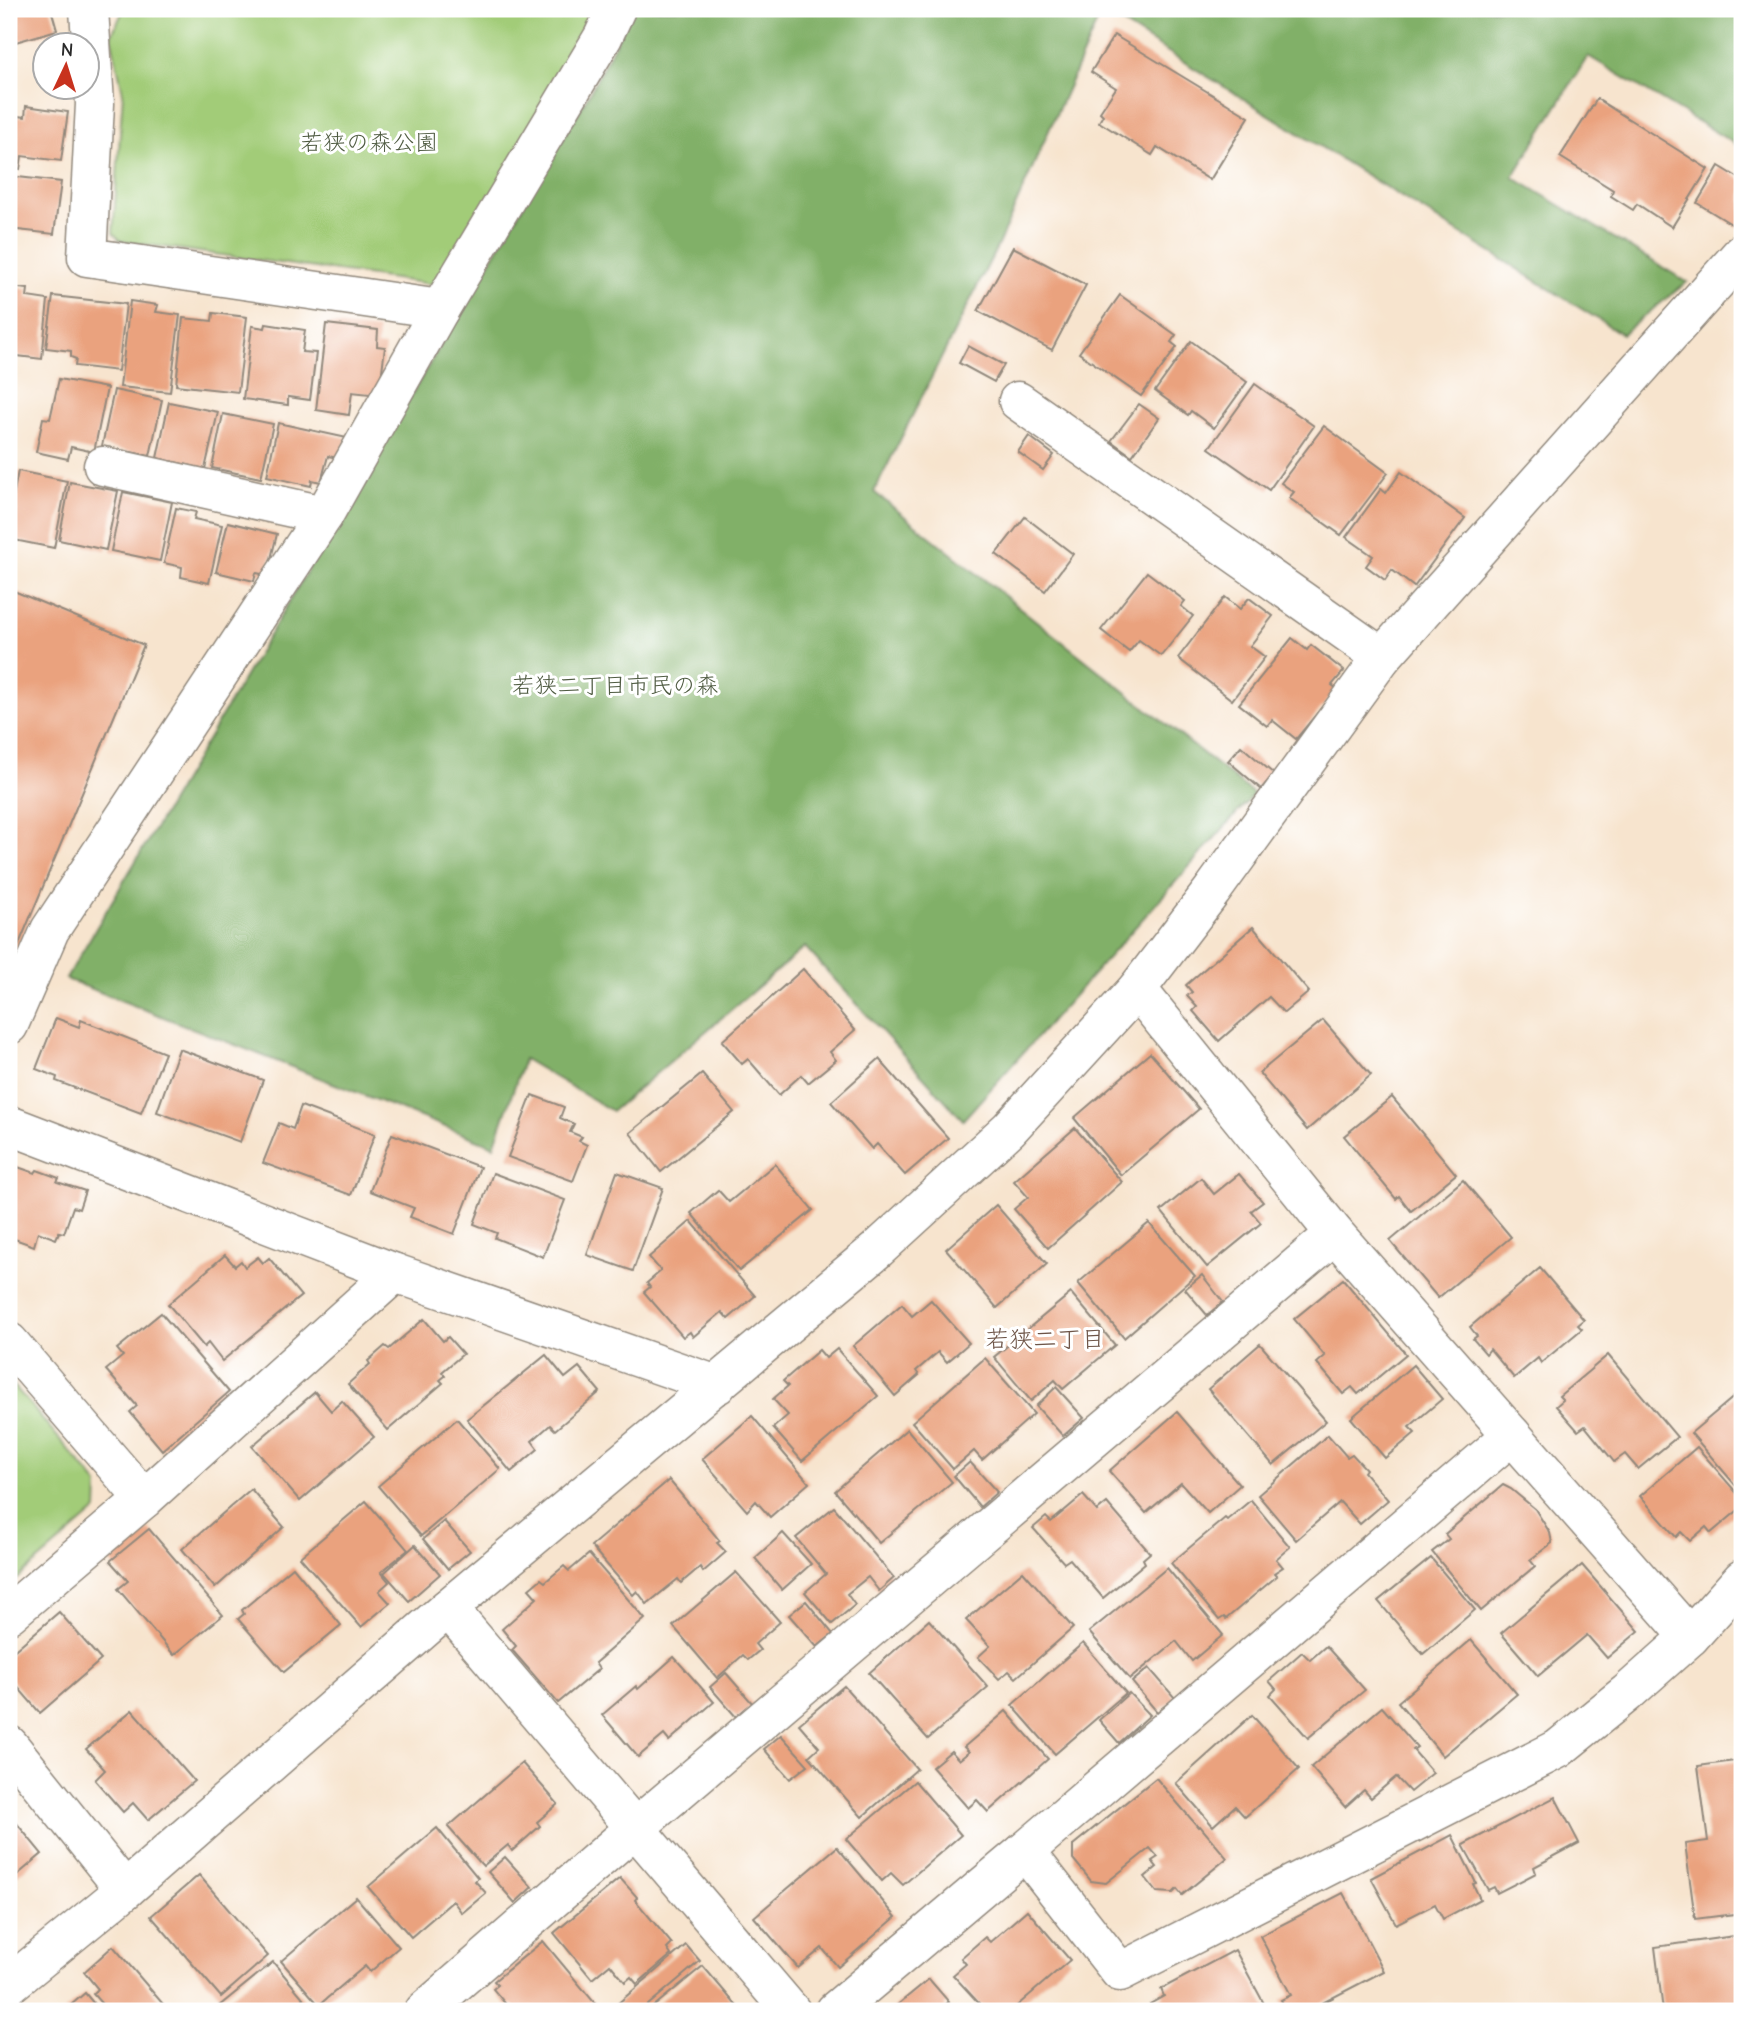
<svg xmlns="http://www.w3.org/2000/svg" width="1751" height="2020" font-family="'Comic Neue','Klee One',sans-serif">
  <style>
    .green { fill: #a2cc78; stroke: #667c52; stroke-width: 2 }
    .forest { fill: #81b068; stroke: #566e4a; stroke-width: 2 }
    .building { fill: #eaa27e }
    .lines { fill: none; stroke-linecap: round; stroke-linejoin: round }
    .minor-casing { stroke: #91887c; stroke-width: 41 }
    .minor { stroke: #fff; stroke-width: 38 }
    .labels { text-anchor: middle; stroke-width: 6; stroke-linejoin: round; paint-order: stroke }
    .park-label { font-size: 23px; fill: #4f5b42; stroke: #fff }
    .neighbourhood-label { font-size: 24px; fill: #6e5548; stroke: #fff }
  </style>
  <rect width="100%" height="100%" fill="#fff"/>
  <filter id="ink" filterUnits="userSpaceOnUse"><feTurbulence type="fractalNoise" baseFrequency=".0143" numOctaves="2"/><feDisplacementMap in="SourceGraphic" scale="14" xChannelSelector="R" yChannelSelector="G"/><feConvolveMatrix kernelMatrix="1 2 1 2 8 2 1 2 1" color-interpolation-filters="sRGB"/></filter>
  <filter id="wash" filterUnits="userSpaceOnUse"><feTurbulence type="fractalNoise" baseFrequency=".00686" numOctaves="4" result="noise"/><feDisplacementMap in="SourceGraphic" scale="28" xChannelSelector="R" yChannelSelector="G"/><feGaussianBlur stdDeviation="1.57" result="paint"/><feColorMatrix in="noise" values="0 0 0 0 0 0 0 0 0 0 0 0 0 0 0 0 0 1.4 0 .05"/><feComposite in="paint" operator="in"/></filter>
  <g filter="url(#wash)">
    <rect width="100%" height="100%" fill="#f7e4ce"/>
    <!-- green -->
    <g class="green">
      <polygon points="127,9 599,9 444,279 430,284 121,241 113,233 123,93 111,36 123,11"/>
      <polygon points="9,1380 98,1484 97,1510 9,1586"/>
    </g>
    <!-- forest -->
    <polygon class="forest" points="633,9 1742,9 1742,148 1588,56 1513,177 1687,282 1622,334 1102,11 998,245 874,492 1254,794 963,1120 805,947 612,1111 524,1059 494,1146 66,979 588,96"/>
    <g id="blocks">
      <!-- building -->
      <g class="building">
        <polygon points="9,9 51,9 57,30 9,44"/>
        <polygon points="1114,35 1249,117 1210,180 1157,147 1152,155 1099,122 1103,115 1100,112 1116,88 1091,72"/>
        <polygon points="1597,99 1708,169 1672,227 1637,204 1633,210 1611,196 1613,190 1560,157"/>
        <polygon points="26,106 68,112 61,161 22,156 20,169 9,167 9,115 25,117"/>
        <polygon points="1719,166 1742,180 1742,221 1738,228 1697,203"/>
        <polygon points="9,176 61,182 54,234 9,229"/>
        <polygon points="1013,247 1086,285 1052,350 978,311"/>
        <polygon points="9,287 28,289 27,297 48,300 42,359 9,355"/>
        <polygon points="1120,295 1176,335 1171,342 1177,347 1141,396 1079,353"/>
        <polygon points="53,296 126,304 118,371 75,366 76,359 71,357 71,351 46,348"/>
        <polygon points="130,301 158,305 156,312 180,315 170,392 120,387"/>
        <polygon points="213,313 247,317 238,392 176,385 183,318 212,321"/>
        <polygon points="266,324 305,330 302,352 316,353 310,400 288,397 288,405 243,399 252,326 265,328"/>
        <polygon points="326,324 378,330 377,346 385,347 379,395 352,392 349,415 316,410"/>
        <polygon points="1191,341 1247,382 1214,428 1191,411 1188,415 1155,391"/>
        <polygon points="968,346 1004,365 994,382 959,363"/>
        <polygon points="59,379 107,388 94,452 71,447 68,459 36,452 43,418 50,419"/>
        <polygon points="1255,384 1314,426 1269,490 1209,448"/>
        <polygon points="114,390 162,400 150,456 102,446"/>
        <polygon points="169,402 218,412 205,469 157,458"/>
        <polygon points="1139,404 1159,418 1132,456 1111,441"/>
        <polygon points="223,414 273,424 261,478 212,468"/>
        <polygon points="278,423 347,438 342,459 328,456 321,482 312,480 311,486 267,476"/>
        <polygon points="1324,426 1388,473 1341,535 1289,498 1294,492 1281,483"/>
        <polygon points="1029,436 1054,455 1043,470 1018,452"/>
        <polygon points="18,471 67,481 54,548 9,539 9,517"/>
        <polygon points="1401,472 1465,518 1414,587 1392,570 1385,580 1366,566 1373,556 1346,537 1381,489 1386,493"/>
        <polygon points="70,482 118,491 106,550 59,540"/>
        <polygon points="123,492 172,502 160,561 111,551"/>
        <polygon points="176,508 196,512 194,519 222,525 209,583 181,577 182,567 164,563"/>
        <polygon points="1025,517 1073,554 1045,591 996,554"/>
        <polygon points="228,522 277,534 267,575 256,573 254,581 216,572"/>
        <polygon points="1147,572 1185,601 1181,606 1193,616 1161,656 1139,640 1129,652 1101,630"/>
        <polygon points="9,589 144,645 9,968"/>
        <polygon points="1225,597 1240,609 1249,598 1273,616 1250,646 1265,657 1232,700 1178,658"/>
        <polygon points="1292,638 1307,650 1311,645 1344,671 1332,685 1337,689 1296,739 1272,720 1267,726 1239,704"/>
        <polygon points="1241,746 1274,774 1261,789 1228,761"/>
        <polygon points="1253,927 1309,992 1284,1013 1269,997 1219,1041 1193,1011 1197,1007 1187,996 1192,992 1186,985"/>
        <polygon points="803,969 855,1030 830,1052 836,1060 808,1083 801,1075 779,1095 748,1059 742,1064 722,1041"/>
        <polygon points="56,1018 79,1027 81,1020 165,1053 141,1113 56,1081 57,1077 36,1069"/>
        <polygon points="1323,1020 1371,1075 1307,1130 1259,1073"/>
        <polygon points="179,1049 263,1080 240,1142 157,1112"/>
        <polygon points="1150,1053 1199,1109 1121,1175 1074,1118"/>
        <polygon points="879,1059 948,1138 905,1175 877,1144 872,1149 831,1102"/>
        <polygon points="702,1074 734,1112 661,1172 630,1133"/>
        <polygon points="532,1095 564,1107 560,1118 574,1124 570,1132 582,1137 579,1141 587,1145 573,1181 508,1157"/>
        <polygon points="1392,1097 1456,1174 1411,1211 1399,1196 1396,1199 1344,1136"/>
        <polygon points="301,1106 375,1134 351,1195 263,1163 279,1123 293,1129"/>
        <polygon points="1075,1128 1122,1182 1048,1248 1014,1209 1028,1197 1014,1181"/>
        <polygon points="392,1134 480,1167 454,1234 410,1217 414,1208 370,1191"/>
        <polygon points="9,1164 35,1173 37,1170 59,1178 57,1182 85,1191 79,1209 73,1207 64,1233 59,1232 56,1239 38,1232 34,1246 9,1237"/>
        <polygon points="775,1164 813,1210 739,1271 691,1213 718,1190 729,1202"/>
        <polygon points="617,1172 663,1188 633,1271 587,1255"/>
        <polygon points="493,1173 565,1200 543,1257 495,1238 497,1233 474,1224"/>
        <polygon points="1239,1174 1263,1202 1251,1211 1261,1223 1207,1267 1161,1211 1201,1178 1214,1194"/>
        <polygon points="1463,1180 1511,1237 1438,1298 1390,1241"/>
        <polygon points="996,1205 1047,1264 997,1308 946,1249"/>
        <polygon points="691,1221 755,1296 728,1319 722,1312 693,1337 690,1332 683,1337 644,1292 650,1287 647,1283 661,1271 649,1257"/>
        <polygon points="1149,1223 1195,1276 1124,1338 1078,1283"/>
        <polygon points="225,1255 235,1266 241,1261 245,1267 258,1257 263,1263 269,1258 301,1296 222,1361 208,1343 204,1347 168,1304"/>
        <polygon points="1540,1268 1584,1320 1578,1325 1582,1329 1541,1363 1538,1358 1514,1378 1490,1349 1486,1354 1473,1339 1477,1336 1470,1327"/>
        <polygon points="1202,1275 1223,1302 1207,1315 1185,1289"/>
        <polygon points="1343,1279 1406,1354 1358,1394 1352,1387 1343,1394 1317,1363 1325,1356 1294,1319"/>
        <polygon points="1071,1293 1115,1345 1063,1389 1055,1380 1031,1401 994,1357"/>
        <polygon points="931,1300 969,1343 947,1362 938,1352 916,1371 919,1375 895,1396 853,1346 902,1304 912,1316"/>
        <polygon points="161,1313 229,1392 162,1450 130,1412 137,1406 106,1370 123,1356 117,1349"/>
        <polygon points="424,1319 443,1341 448,1337 463,1354 442,1372 445,1376 440,1380 443,1383 388,1430 348,1384 370,1364 368,1361 385,1346 389,1349"/>
        <polygon points="1260,1344 1326,1421 1273,1465 1208,1389"/>
        <polygon points="837,1349 878,1396 802,1461 773,1428 788,1415 773,1399 788,1386 783,1381 819,1350 826,1358"/>
        <polygon points="546,1355 565,1378 579,1367 600,1392 555,1430 550,1425 532,1441 538,1449 511,1472 467,1419"/>
        <polygon points="1608,1355 1677,1437 1638,1469 1625,1454 1614,1462 1585,1426 1578,1431 1556,1406 1563,1400 1559,1396"/>
        <polygon points="985,1358 1034,1414 982,1460 974,1451 953,1469 912,1422"/>
        <polygon points="1413,1365 1442,1399 1409,1427 1415,1433 1385,1458 1351,1418"/>
        <polygon points="1056,1387 1084,1418 1063,1436 1036,1406"/>
        <polygon points="1742,1390 1742,1493 1691,1433"/>
        <polygon points="315,1392 331,1411 342,1401 374,1437 300,1501 252,1446"/>
        <polygon points="1177,1412 1240,1485 1208,1513 1181,1483 1146,1513 1109,1471"/>
        <polygon points="752,1416 809,1483 770,1517 756,1501 747,1511 702,1459"/>
        <polygon points="457,1419 500,1469 421,1536 378,1486"/>
        <polygon points="907,1429 952,1482 879,1543 835,1491"/>
        <polygon points="1328,1435 1347,1457 1352,1454 1366,1469 1364,1472 1388,1500 1360,1524 1340,1502 1296,1540 1258,1495"/>
        <polygon points="1697,1447 1742,1499 1742,1507 1711,1533 1706,1527 1690,1541 1681,1532 1676,1537 1640,1496"/>
        <polygon points="970,1462 997,1492 980,1507 954,1476"/>
        <polygon points="669,1480 720,1541 717,1543 726,1552 703,1572 700,1567 681,1583 678,1579 647,1604 637,1591 633,1595 591,1546"/>
        <polygon points="1503,1485 1511,1489 1535,1509 1550,1533 1552,1543 1530,1560 1535,1566 1481,1611 1432,1552 1449,1539 1445,1534"/>
        <polygon points="251,1489 284,1527 215,1588 182,1549"/>
        <polygon points="1083,1495 1097,1511 1107,1503 1150,1553 1143,1559 1145,1563 1103,1598 1070,1559 1064,1563 1033,1528 1046,1517 1051,1522"/>
        <polygon points="1251,1500 1290,1547 1276,1559 1283,1567 1274,1573 1277,1576 1226,1619 1224,1617 1219,1620 1171,1563 1225,1518 1227,1520"/>
        <polygon points="366,1501 408,1550 381,1572 389,1582 379,1591 390,1603 361,1627 300,1557"/>
        <polygon points="834,1507 894,1578 879,1591 868,1577 847,1594 855,1605 832,1624 805,1592 826,1574 796,1538"/>
        <polygon points="444,1521 470,1551 448,1569 423,1539"/>
        <polygon points="149,1529 223,1615 174,1655 118,1589 128,1581 110,1561"/>
        <polygon points="783,1533 811,1564 782,1590 755,1558"/>
        <polygon points="415,1545 440,1574 409,1601 384,1573"/>
        <polygon points="589,1554 645,1619 595,1663 599,1669 558,1703 512,1650 516,1646 502,1629 537,1598 529,1589 541,1579 545,1582 564,1566 569,1571"/>
        <polygon points="1431,1558 1475,1610 1423,1654 1378,1601"/>
        <polygon points="1582,1565 1639,1631 1607,1658 1587,1635 1538,1676 1501,1633"/>
        <polygon points="293,1567 341,1625 284,1672 238,1619 244,1614 242,1610"/>
        <polygon points="1167,1568 1223,1635 1192,1661 1176,1641 1130,1679 1089,1632"/>
        <polygon points="1023,1571 1073,1628 1016,1678 1009,1671 999,1679 978,1657 990,1646 966,1620"/>
        <polygon points="736,1572 780,1622 755,1644 760,1650 748,1660 743,1655 717,1678 673,1626"/>
        <polygon points="806,1601 833,1634 817,1647 789,1615"/>
        <polygon points="59,1612 101,1660 40,1713 9,1677 9,1655"/>
        <polygon points="929,1620 988,1687 928,1739 869,1673"/>
        <polygon points="1471,1640 1517,1694 1443,1756 1398,1702"/>
        <polygon points="1083,1643 1126,1693 1055,1754 1012,1705"/>
        <polygon points="1326,1646 1365,1690 1308,1738 1270,1695 1276,1689 1269,1681 1302,1652 1310,1660"/>
        <polygon points="674,1657 714,1702 669,1741 664,1735 638,1757 602,1715 636,1686 638,1689"/>
        <polygon points="1149,1668 1175,1698 1157,1712 1132,1682"/>
        <polygon points="726,1673 753,1704 737,1718 710,1687"/>
        <polygon points="844,1686 917,1769 862,1817 809,1756 819,1747 799,1724"/>
        <polygon points="1129,1693 1150,1715 1119,1743 1099,1720"/>
        <polygon points="1382,1707 1417,1747 1413,1750 1433,1773 1410,1792 1396,1777 1371,1798 1364,1790 1345,1807 1311,1767"/>
        <polygon points="132,1710 194,1781 148,1820 133,1803 123,1812 95,1780 105,1770 86,1749"/>
        <polygon points="1006,1711 1048,1759 988,1812 977,1800 968,1808 932,1767 951,1751 959,1760 969,1752 964,1747"/>
        <polygon points="1252,1715 1299,1769 1245,1817 1235,1806 1213,1826 1176,1783"/>
        <polygon points="781,1735 808,1765 790,1779 764,1749"/>
        <polygon points="1742,1760 1742,1913 1695,1919 1685,1844 1708,1841 1698,1766"/>
        <polygon points="522,1763 558,1804 537,1822 540,1826 512,1851 508,1845 483,1866 448,1827"/>
        <polygon points="1156,1778 1198,1827 1200,1826 1227,1858 1182,1895 1177,1889 1173,1893 1157,1892 1145,1877 1157,1867 1152,1861 1158,1857 1150,1848 1106,1883 1091,1881 1073,1859 1073,1845"/>
        <polygon points="915,1781 961,1835 903,1885 891,1873 882,1881 846,1839"/>
        <polygon points="1555,1797 1579,1843 1534,1867 1536,1873 1497,1893 1494,1887 1488,1890 1463,1845"/>
        <polygon points="14,1820 42,1854 9,1882 9,1824"/>
        <polygon points="437,1828 478,1878 475,1881 486,1893 462,1913 453,1901 411,1937 368,1887"/>
        <polygon points="1452,1835 1476,1883 1473,1884 1480,1899 1443,1919 1435,1904 1396,1924 1371,1878"/>
        <polygon points="837,1847 896,1917 838,1967 822,1948 798,1968 754,1917"/>
        <polygon points="505,1857 532,1887 515,1903 488,1872"/>
        <polygon points="199,1875 268,1956 221,1997 151,1916"/>
        <polygon points="620,1878 637,1897 635,1900 672,1944 667,1949 671,1955 637,1984 631,1977 625,1982 610,1964 592,1979 554,1933"/>
        <polygon points="1343,1893 1384,1971 1307,2011 1287,2011 1281,2000 1291,1995 1260,1936"/>
        <polygon points="356,1897 399,1947 370,1972 365,1966 319,2005 281,1961"/>
        <polygon points="1027,1910 1070,1960 1011,2011 986,2011 953,1975 966,1964 961,1958 985,1937 990,1942"/>
        <polygon points="1742,1935 1742,2011 1663,2011 1655,1947"/>
        <polygon points="543,1941 598,2007 593,2011 518,2011 512,2004 508,2007 493,1989 498,1985 494,1981"/>
        <polygon points="686,1945 700,1961 641,2011 619,2011 615,2006"/>
        <polygon points="113,1946 169,2011 108,2011 93,1994 98,1989 84,1972"/>
        <polygon points="1235,1950 1268,2011 1153,2011 1150,2004 1164,1996 1161,1989"/>
        <polygon points="273,1962 314,2011 213,2011"/>
        <polygon points="703,1966 741,2011 648,2011"/>
        <polygon points="929,1979 949,2002 944,2006 948,2011 890,2011"/>
        <polygon points="85,1993 100,2011 64,2011"/>
      </g>
    </g>
  </g>
  <g filter="url(#ink)">
    <use href="#blocks" fill-opacity="0" stroke="#91887c" stroke-width="2"/>
    <g class="lines">
      <!-- minor casing -->
      <g class="minor-casing">
        <g id="minor">
          <polyline points="89,9 95,104 87,257 440,309"/>
          <polyline points="1018,401 1382,657"/>
          <polyline points="103,466 324,515"/>
          <polyline points="9,1025 50,930 324,515 440,309 603,37 616,9"/>
          <polyline points="9,1125 395,1273 717,1385"/>
          <polyline points="9,1342 144,1499 395,1273"/>
          <polyline points="9,1614 144,1499"/>
          <polyline points="1690,1637 1742,1579"/>
          <polyline points="9,1745 125,1890"/>
          <polyline points="1025,1851 1512,1435"/>
          <polyline points="9,1985 125,1890 448,1608 878,1249 1009,1129 1137,989 1212,891 1382,657 1742,253"/>
          <polyline points="424,2011 635,1828 448,1608"/>
          <polyline points="791,2011 635,1828 1335,1234 1137,989"/>
          <polyline points="835,2011 1025,1851 1120,1972 1558,1749 1627,1693 1690,1637 1335,1234"/>
        </g>
      </g>
      <!-- minor -->
      <use href="#minor" class="minor"/>
    </g>
  </g>
  <g class="labels">
    <!-- park labels -->
    <g class="park-label">
      <text x="369" y="150">若狭の森公園</text>
      <text x="615" y="693">若狭二丁目市民の森</text>
    </g>
    <!-- neighbourhood labels -->
    <g class="neighbourhood-label">
      <text x="1045" y="1347">若狭二丁目</text>
    </g>
  </g>
  <!-- margin -->
  <rect width="1751" height="2020" fill="none" stroke="#fff" stroke-width="35"/>
  <!-- north arrow -->
  <g transform="translate(66 66) rotate(4)"><circle r="33" fill="#ffffff" stroke="#aaaaaa" stroke-width="2"/>
  <path d="M0-5L12 26L0 18L-12 26Z" fill="#c8321e"/>
  <text y="-10" font-size="19" font-weight="bold" text-anchor="middle" fill="#2b2b2b">N</text>
  </g>
</svg>
